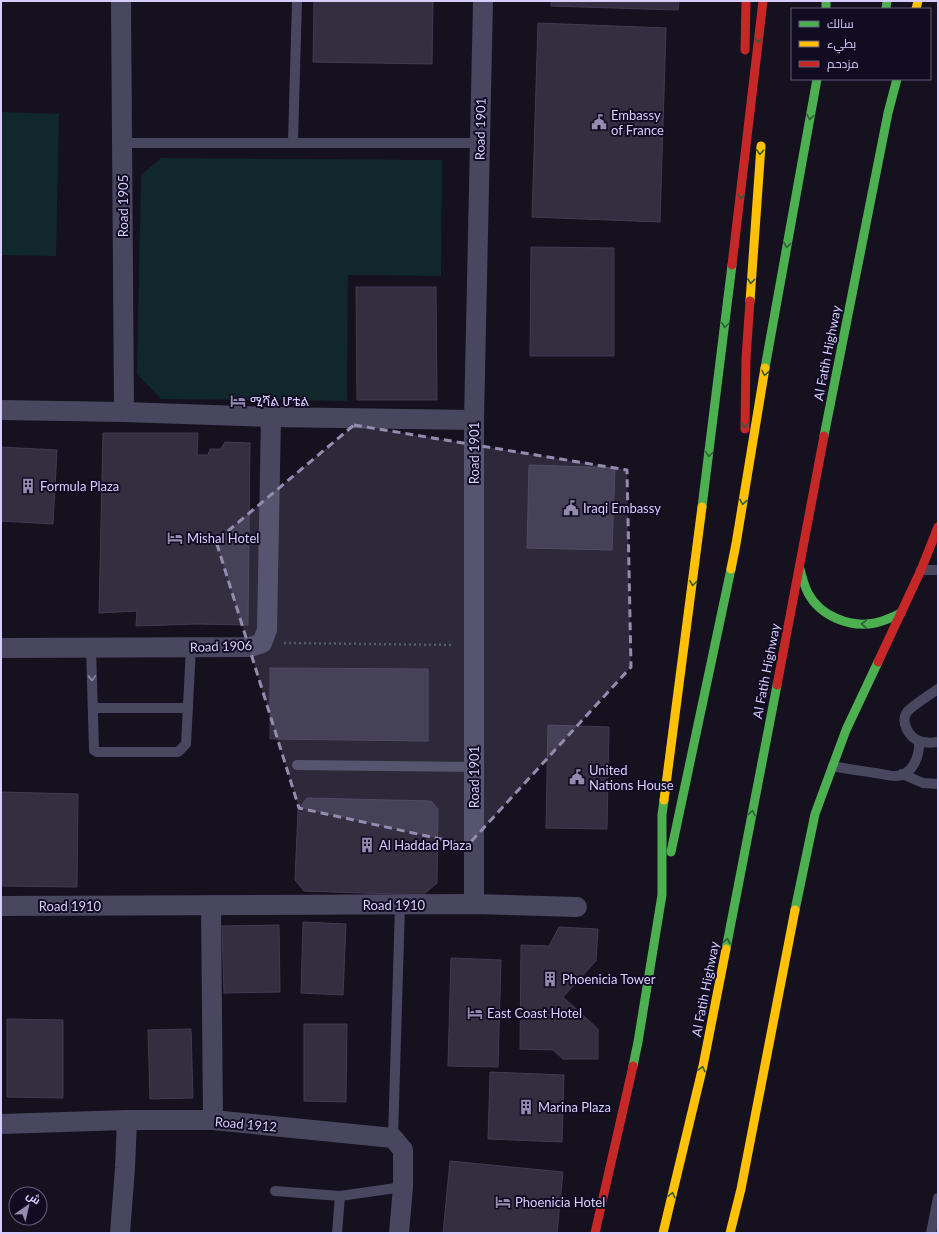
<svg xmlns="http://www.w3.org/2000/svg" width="939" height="1234" font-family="Lato,Cairo,'Noto Sans Ethiopic',sans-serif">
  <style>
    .green { fill: #10282b }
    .building { fill: #332f40; stroke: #413b52 }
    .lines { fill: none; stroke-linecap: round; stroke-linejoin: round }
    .path { stroke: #43505f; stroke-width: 2.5; stroke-dasharray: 2 3; stroke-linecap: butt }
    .lane { stroke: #49465f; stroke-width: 10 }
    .street { stroke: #49465f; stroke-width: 20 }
    .fast { stroke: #4caf50; stroke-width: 9 }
    .slow { stroke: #ffc107; stroke-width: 9 }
    .jam { stroke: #c62828; stroke-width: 9 }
    .oneway { stroke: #2f5e3a }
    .oneway2 { stroke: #908aaf }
    .marked { fill: #938cb0; fill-opacity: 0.2; stroke: #938cb0; stroke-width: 3; stroke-dasharray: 8 5; stroke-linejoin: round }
    .labels { text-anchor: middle; stroke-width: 4; stroke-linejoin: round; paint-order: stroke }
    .poi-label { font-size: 13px; fill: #d7ceff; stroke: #120c23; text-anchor: start }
    .street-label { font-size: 13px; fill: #d7ceff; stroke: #120c23 }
  </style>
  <rect width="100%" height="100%" fill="#15111e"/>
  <!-- green -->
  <g class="green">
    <polygon points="1,112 59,114 56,256 1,255"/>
    <polygon points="161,158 442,160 441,276 348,275 347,401 161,399 137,374 141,175"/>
  </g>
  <!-- building -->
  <g class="building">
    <polygon points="314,1 433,1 432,64 313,62"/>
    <polygon points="551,1 679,1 678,10 551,6"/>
    <polygon points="538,23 666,28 660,222 532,217"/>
    <polygon points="531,247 614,248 614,356 530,356"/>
    <polygon points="356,287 436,287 437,400 357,400"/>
    <polygon points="103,433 198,433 197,455 208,455 210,449 221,449 225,442 250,443 248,625 197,624 136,626 137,611 99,613"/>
    <polygon points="1,447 57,450 53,524 1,521"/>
    <polygon points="529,465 615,468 612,550 527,548"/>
    <polygon points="270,668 428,669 428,741 270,739"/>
    <polygon points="548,725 609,727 607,829 546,828"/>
    <polygon points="1,792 78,794 77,887 1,886"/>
    <polygon points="307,798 431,801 438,809 437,883 423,895 304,891 295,880 298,810"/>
    <polygon points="303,922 346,924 343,995 301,993"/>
    <polygon points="279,925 280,992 224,993 222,926"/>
    <polygon points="559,927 598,929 596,961 563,997 598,1029 598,1059 563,1059 553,1050 520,1049 521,945 549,946"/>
    <polygon points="451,958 501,960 498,1067 448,1066"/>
    <polygon points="7,1019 63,1020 63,1098 7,1097"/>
    <polygon points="304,1024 347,1024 346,1102 304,1101"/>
    <polygon points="191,1029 193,1098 150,1099 148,1030"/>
    <polygon points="490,1072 564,1075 562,1142 488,1139"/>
    <polygon points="450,1161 563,1172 557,1233 443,1233"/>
  </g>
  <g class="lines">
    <!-- path -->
    <polyline class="path" points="284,643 453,645"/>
    <!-- lane -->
    <g class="lane">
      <polyline points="293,142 297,1"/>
      <polyline points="123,143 479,143"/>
      <polyline points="921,570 938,570"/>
      <polyline points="91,648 94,750 97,752 178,752 186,744 191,647"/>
      <path d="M938 689C931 694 912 706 907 712 900 722 909 737 919 741 925 743 932 743 938 742"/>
      <polyline points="93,708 188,708"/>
      <polyline points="297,765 475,767"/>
      <path d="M833 766C847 769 862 771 876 773 882 774 889 776 895 776 913 776 920 755 919 741"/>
      <polyline points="902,774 923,783 938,784"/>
      <polyline points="393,1138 400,905"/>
      <polyline points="275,1191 340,1196"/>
      <polyline points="337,1233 340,1196 403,1187"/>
      <polyline points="931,1233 938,1198"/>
    </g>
    <!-- street -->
    <g class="street">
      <polyline points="121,1 124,412"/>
      <polyline points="1,410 124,412 271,417 474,420"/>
      <polyline points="1,648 250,647 262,643 267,630 271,417"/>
      <polyline points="474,904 474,420 483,1"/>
      <polyline points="211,905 213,1120"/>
      <polyline points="1,906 474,904 577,907"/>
      <polyline points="1,1124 127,1120 213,1120 393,1138 403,1150 403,1187 399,1233"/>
      <polyline points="120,1233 125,1168 127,1120"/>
    </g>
    <!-- fast -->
    <g class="fast">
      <polyline points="826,1 826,9"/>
      <polyline points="886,9 887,1"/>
      <polyline points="765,368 817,79"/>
      <polyline points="824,436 888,113 897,79"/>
      <polyline points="702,507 732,265"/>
      <path d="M800 569C802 577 804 585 808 593 820 616 850 628 875 623 884 621 893 617 901 613"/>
      <polyline points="671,852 731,569"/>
      <polyline points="795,910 815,814 846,730 878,662"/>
      <polyline points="726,949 777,685"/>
      <polyline points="633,1066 638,1042 662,895 662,815 664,800"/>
    </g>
    <!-- slow -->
    <g class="slow">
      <polyline points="916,9 918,1"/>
      <polyline points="750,301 761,146"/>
      <polyline points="731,569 736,544 765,368"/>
      <polyline points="664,800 702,507"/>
      <polyline points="663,1233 703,1066 726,949"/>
      <polyline points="730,1233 741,1189 795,910"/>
    </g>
    <!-- jam -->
    <g class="jam">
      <polyline points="745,50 746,1"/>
      <polyline points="732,265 763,1"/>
      <polyline points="745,429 746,358 750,301"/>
      <polyline points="878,662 921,570 938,527"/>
      <polyline points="777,685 824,436"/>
      <polyline points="595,1233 633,1066"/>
    </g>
  </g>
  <!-- one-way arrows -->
  <defs><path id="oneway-chevron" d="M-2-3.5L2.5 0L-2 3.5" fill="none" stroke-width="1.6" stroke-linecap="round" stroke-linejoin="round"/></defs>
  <g class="oneway">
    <use href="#oneway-chevron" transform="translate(758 40) rotate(96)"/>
    <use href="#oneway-chevron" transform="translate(810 117) rotate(100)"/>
    <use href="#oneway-chevron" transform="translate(760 152) rotate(94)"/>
    <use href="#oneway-chevron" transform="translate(741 196) rotate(97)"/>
    <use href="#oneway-chevron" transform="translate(787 245) rotate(100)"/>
    <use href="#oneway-chevron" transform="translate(751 281) rotate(94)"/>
    <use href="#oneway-chevron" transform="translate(725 325) rotate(97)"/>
    <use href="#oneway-chevron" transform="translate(765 373) rotate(99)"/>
    <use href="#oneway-chevron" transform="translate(745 425) rotate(88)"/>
    <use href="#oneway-chevron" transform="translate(709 454) rotate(97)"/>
    <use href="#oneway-chevron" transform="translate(743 502) rotate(100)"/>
    <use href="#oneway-chevron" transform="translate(693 583) rotate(97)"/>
    <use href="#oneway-chevron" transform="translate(864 624) rotate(-179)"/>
    <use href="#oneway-chevron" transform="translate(752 813) rotate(-79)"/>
    <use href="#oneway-chevron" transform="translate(727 941) rotate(-79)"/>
    <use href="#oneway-chevron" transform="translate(702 1069) rotate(-77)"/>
    <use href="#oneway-chevron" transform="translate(672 1195) rotate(-76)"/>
  </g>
  <use class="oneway2" href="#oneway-chevron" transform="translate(92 678) rotate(88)"/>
  <!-- marked area -->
  <path class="marked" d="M354 425 627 470 631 667 468 845 299 808 216 541Z"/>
  <!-- icons -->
  <defs>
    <g id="civic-bare" transform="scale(1.2)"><path d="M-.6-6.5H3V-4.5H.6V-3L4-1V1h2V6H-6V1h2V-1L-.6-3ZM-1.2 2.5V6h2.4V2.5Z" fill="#938cb0" stroke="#120c23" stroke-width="2.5" paint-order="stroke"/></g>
    <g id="hotel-bare" transform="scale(1.2)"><path d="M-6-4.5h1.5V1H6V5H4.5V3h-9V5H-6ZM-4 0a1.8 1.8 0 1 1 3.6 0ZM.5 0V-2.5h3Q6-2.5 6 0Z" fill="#938cb0" stroke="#120c23" stroke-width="2.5" paint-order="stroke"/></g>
    <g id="building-bare" transform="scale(1.2)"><path d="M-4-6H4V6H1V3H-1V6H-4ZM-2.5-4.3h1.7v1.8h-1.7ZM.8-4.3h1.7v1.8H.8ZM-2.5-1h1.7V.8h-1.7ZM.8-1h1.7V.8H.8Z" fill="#938cb0" stroke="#120c23" stroke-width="2.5" paint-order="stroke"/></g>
  </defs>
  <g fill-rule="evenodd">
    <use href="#civic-bare" x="599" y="122"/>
    <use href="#hotel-bare" x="238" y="401"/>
    <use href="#building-bare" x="28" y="486"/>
    <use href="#civic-bare" x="571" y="508"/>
    <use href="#hotel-bare" x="175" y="538"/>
    <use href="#civic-bare" x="577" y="777"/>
    <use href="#building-bare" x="367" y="845"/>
    <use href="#building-bare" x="550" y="979"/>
    <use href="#hotel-bare" x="475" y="1013"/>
    <use href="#building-bare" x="526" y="1107"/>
    <use href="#hotel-bare" x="503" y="1202"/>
  </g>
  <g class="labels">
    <!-- poi labels -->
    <g class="poi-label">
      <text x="611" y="120">Embassy<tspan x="611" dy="15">of France</tspan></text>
      <text x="250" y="406">ሚሻል ሆቴል</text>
      <text x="40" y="491">Formula Plaza</text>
      <text x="583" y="513">Iraqi Embassy</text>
      <text x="187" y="543">Mishal Hotel</text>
      <text x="589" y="775">United<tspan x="589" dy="15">Nations House</tspan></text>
      <text x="379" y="850">Al Haddad Plaza</text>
      <text x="562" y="984">Phoenicia Tower</text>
      <text x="487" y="1018">East Coast Hotel</text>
      <text x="538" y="1112">Marina Plaza</text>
      <text x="515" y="1207">Phoenicia Hotel</text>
    </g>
    <!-- street labels -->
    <g class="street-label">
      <text transform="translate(480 129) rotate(-89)" y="5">Road 1901</text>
      <text transform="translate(123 206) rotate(-90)" y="5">Road 1905</text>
      <text transform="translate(827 353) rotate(-79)" y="5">Al Fatih Highway</text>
      <text transform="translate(474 453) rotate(-90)" y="5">Road 1901</text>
      <text transform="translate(221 646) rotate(-2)" y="5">Road 1906</text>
      <text transform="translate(766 671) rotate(-79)" y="5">Al Fatih Highway</text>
      <text transform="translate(474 777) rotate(-90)" y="5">Road 1901</text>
      <text x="394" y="910">Road 1910</text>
      <text x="70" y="911">Road 1910</text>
      <text transform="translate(705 989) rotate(-79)" y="5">Al Fatih Highway</text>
      <text transform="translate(246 1124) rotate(5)" y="5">Road 1912</text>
    </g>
  </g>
  <!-- border -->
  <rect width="939" height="1234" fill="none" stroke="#d7ceff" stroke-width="4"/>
  <!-- legend -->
  <rect x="791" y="8" width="140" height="72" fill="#120c23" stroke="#615a7b"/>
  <rect x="799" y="21" width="20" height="6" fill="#4caf50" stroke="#615a7b"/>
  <text x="827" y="28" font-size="12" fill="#d7ceff">سالك</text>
  <rect x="799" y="41" width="20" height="6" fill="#ffc107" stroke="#615a7b"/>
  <text x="827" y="48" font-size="12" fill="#d7ceff">بطيء</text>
  <rect x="799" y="61" width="20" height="6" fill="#c62828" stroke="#615a7b"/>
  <text x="827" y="68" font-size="12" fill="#d7ceff">مزدحم</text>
  <!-- north arrow -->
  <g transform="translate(28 1206) rotate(34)"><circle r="19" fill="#120c23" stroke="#615a7b"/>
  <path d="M0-3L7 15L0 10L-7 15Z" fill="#938cb0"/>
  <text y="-6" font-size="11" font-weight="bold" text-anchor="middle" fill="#d7ceff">ش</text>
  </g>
</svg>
